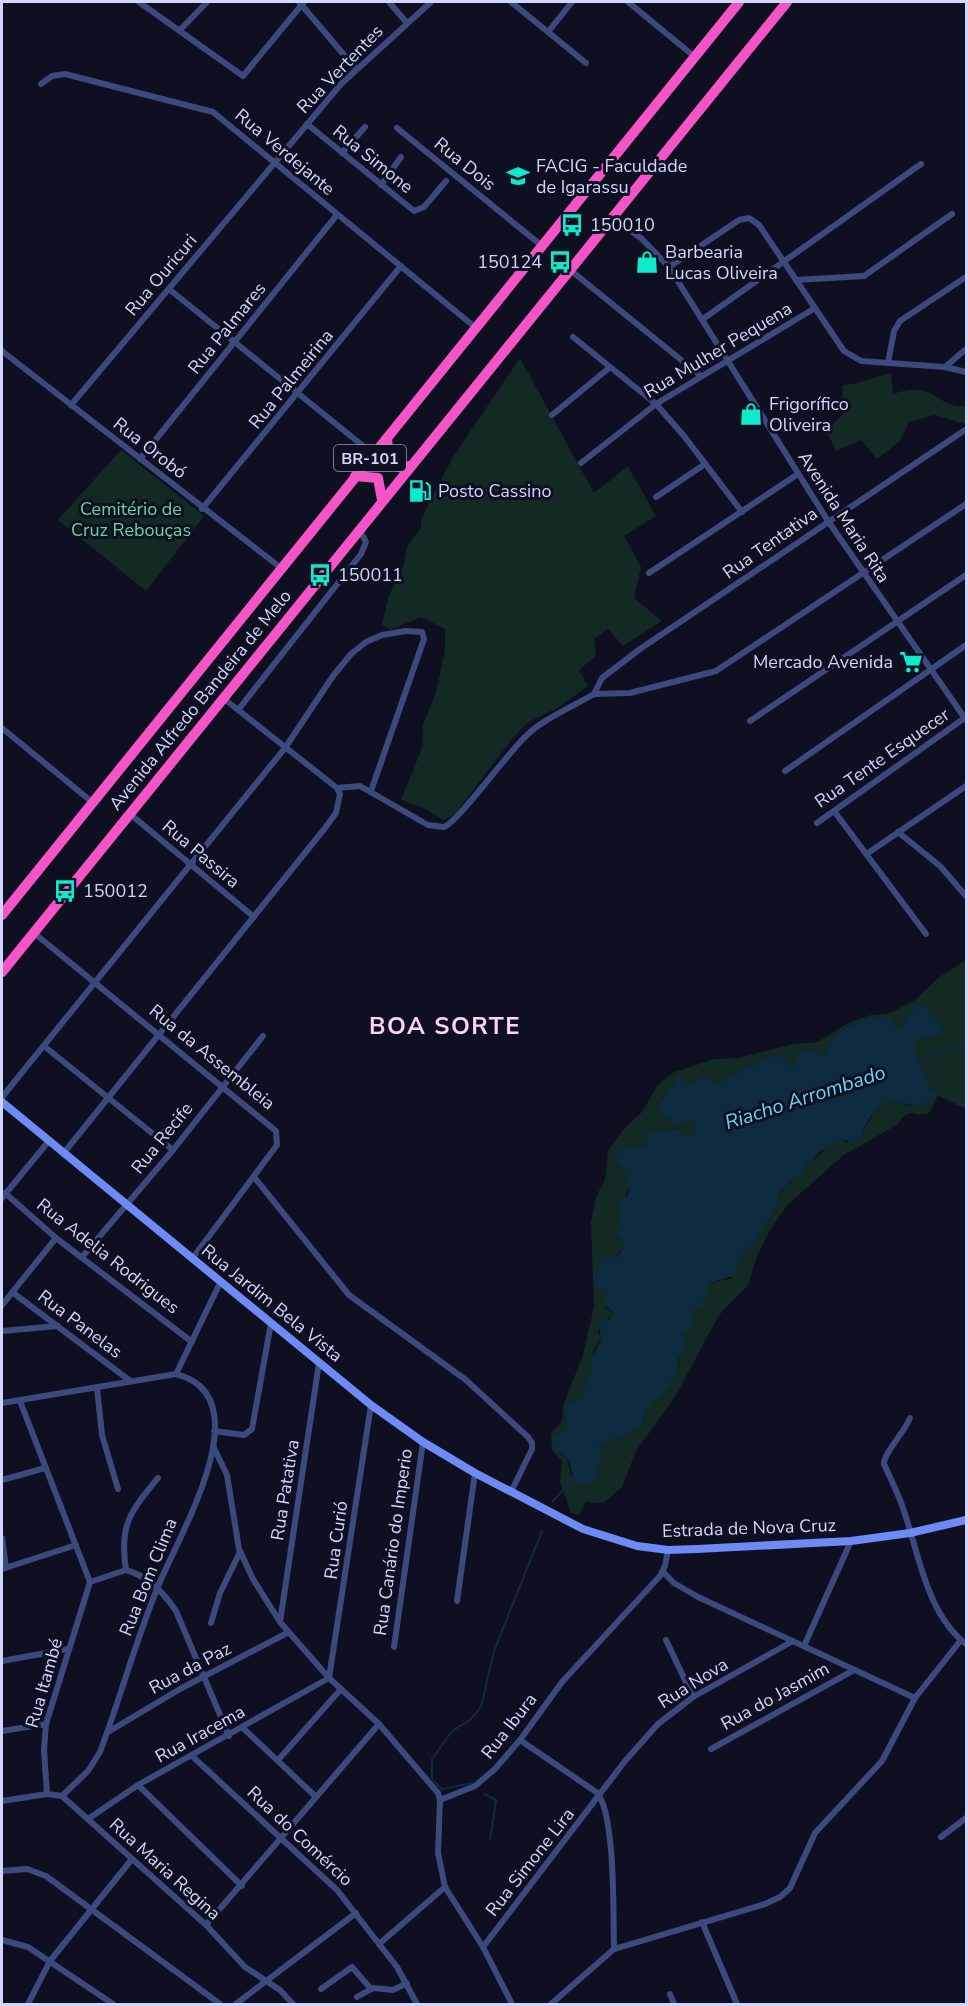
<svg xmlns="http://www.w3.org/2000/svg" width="968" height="2006" font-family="'Nunito Sans',sans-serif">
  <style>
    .green { fill: #122a23; fill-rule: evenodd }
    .water { fill: #0e2b3f }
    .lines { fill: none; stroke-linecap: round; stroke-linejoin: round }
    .stream { stroke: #0e2b3f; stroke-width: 2 }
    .street { stroke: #3c497c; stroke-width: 6 }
    .secondary { stroke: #6e8af5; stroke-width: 8 }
    .highway { stroke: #f454c6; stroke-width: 10 }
    .labels { text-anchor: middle; stroke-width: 6; stroke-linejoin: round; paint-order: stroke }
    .shield { fill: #0e0f20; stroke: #969aba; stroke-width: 1.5 }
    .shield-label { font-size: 16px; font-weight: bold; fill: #d0d6fc }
    .street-label { font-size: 18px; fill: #d0d6fc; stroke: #0e0f20 }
    .poi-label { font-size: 18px; fill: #d0d6fc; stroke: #0e0f20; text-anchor: start }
    .park-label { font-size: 18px; fill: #62d79e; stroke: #0e0f20 }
    .water-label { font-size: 20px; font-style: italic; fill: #65d4f5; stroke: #0e0f20 }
    .district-label { font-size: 24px; font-weight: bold; letter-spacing: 1.5px; fill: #fcd2f7; stroke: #0e0f20 }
  </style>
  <rect width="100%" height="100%" fill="#0e0f20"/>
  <!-- green -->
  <g class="green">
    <polygon points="520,358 594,493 628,466 656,516 624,536 641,567 634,598 662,621 623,646 608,629 594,639 596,656 579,670 588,686 559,707 527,723 512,739 455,814 443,820 424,808 401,800 422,748 423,725 436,692 445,651 445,629 421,617 390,630 382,624 389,595 403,568 407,547 421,528 421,519 453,457"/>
    <path d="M891 373 893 394C937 379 935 409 966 406V424L934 415 909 422 900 441 877 459 861 440 836 451 826 430 848 410 842 398 843 385C860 385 874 376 891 373Z"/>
    <polygon points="121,450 204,516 146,591 58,520"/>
    <path d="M966 960V1109L930 1092 900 1102C911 1109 922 1107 930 1097L937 1098 929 1113C914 1119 910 1104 898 1124L844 1155 788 1204 769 1232 756 1259 748 1285 719 1315 675 1397 636 1451 622 1487 605 1502 590 1503 586 1501 579 1515 571 1513 560 1482 562 1461 552 1450 551 1433 562 1422 563 1405 582 1358 594 1307 591 1222 596 1197 605 1179 608 1151 623 1130 642 1112 657 1086 672 1073 714 1059 739 1058 793 1044 818 1042 846 1024 871 1015 890 1013 915 1000 938 978ZM884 1016 875 1110 864 1130 847 1143 844 1139C826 1144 819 1157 805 1166L804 1174 794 1178 778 1197 780 1201 757 1239 738 1259 732 1278 706 1284V1297L691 1306V1320L683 1333 679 1364 672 1382 647 1407 643 1424 625 1436 603 1443 599 1448 596 1479 571 1475 566 1457 553 1447V1439L566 1427 564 1417 568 1402 582 1398 592 1377V1353L601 1339 598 1331 613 1313 606 1307 607 1290 600 1289 594 1273C605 1270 623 1253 623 1241L618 1238 622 1208 619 1206 630 1188 626 1174 614 1157 629 1148 647 1145 649 1139 674 1128 681 1135H694L695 1125 692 1120C676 1122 676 1122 662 1110V1099L675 1085H689L703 1076 711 1078 714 1084 719 1083 769 1058 785 1060 787 1064 797 1065V1054L803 1049 824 1056 844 1030Z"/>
  </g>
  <!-- water -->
  <path class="water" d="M923 1004 944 1029 942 1034 916 1040C908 1058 928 1069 929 1087L937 1093V1098L930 1097C920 1116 902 1098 888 1102 870 1106 864 1134 854 1145L844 1139 819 1152 812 1161 805 1166 804 1174 794 1178 778 1196 780 1201 757 1239 738 1259 736 1275 707 1284 706 1297 701 1307 695 1309 691 1306 695 1329 683 1333 686 1343C678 1352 679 1371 672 1382 660 1400 647 1400 643 1424L625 1436 603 1443 599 1448 602 1461 598 1467 596 1479 586 1486C568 1480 575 1468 565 1456 561 1451 557 1452 553 1447V1439L566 1427 564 1408 568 1402 582 1398 587 1380 592 1376V1362L588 1359C592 1354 598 1348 600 1342 603 1332 594 1326 605 1318L609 1320 613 1313 605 1304 607 1290 595 1289 594 1273 599 1272 601 1257H616L620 1253 623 1241 615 1235 622 1208 615 1203 628 1195 630 1188 626 1183V1174L613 1157 625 1145 629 1148 647 1145 649 1135C654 1132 672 1128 678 1129L681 1135H694L695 1125 692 1120 677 1124 672 1119 665 1118 659 1106 668 1089 675 1085 677 1077 681 1075 689 1085 703 1076 711 1078 715 1084 773 1056H782L787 1064 797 1065V1053L804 1049 824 1056C829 1051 828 1045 832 1040 843 1026 871 1016 889 1016L896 1030H900L915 1007Z"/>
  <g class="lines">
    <!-- stream -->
    <g class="stream">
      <polyline points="916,1062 966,1042"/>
      <polyline points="552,1502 574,1478"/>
      <polyline points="472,1783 442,1789 432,1779 432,1759 452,1731 470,1720 481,1707 494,1651 542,1531"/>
      <polyline points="484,1794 496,1800 490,1840"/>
    </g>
    <!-- street -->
    <g class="street">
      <polyline points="139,2 243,76 304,2"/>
      <polyline points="299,2 356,69"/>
      <polyline points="389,2 407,23"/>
      <polyline points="511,2 548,32"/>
      <polyline points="572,2 548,32 586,63"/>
      <polyline points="628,2 695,57"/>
      <polyline points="180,30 207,2"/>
      <polyline points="41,84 52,76 65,74 213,112 476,328"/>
      <polyline points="307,124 414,211 424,207 446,181"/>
      <polyline points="397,128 542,246"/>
      <polyline points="342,153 365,127"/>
      <polyline points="381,185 401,157"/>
      <polyline points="612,218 641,238 669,267 828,521 966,720"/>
      <polyline points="669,267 739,220 749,218 759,225 844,351 861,361 945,367 966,372"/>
      <polyline points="569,269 701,376"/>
      <polyline points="796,280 864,276 952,214"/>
      <polyline points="169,289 373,454"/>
      <polyline points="703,319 921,164"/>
      <polyline points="573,337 656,404 684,436 742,512"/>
      <polyline points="2,351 281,568"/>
      <polyline points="888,363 894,331 900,321 966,277"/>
      <polyline points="945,367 966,349"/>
      <polyline points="71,405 341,84 431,2"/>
      <polyline points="552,415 609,368"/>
      <polyline points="140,459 336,216"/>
      <polyline points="581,463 656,404 815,308"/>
      <polyline points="656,497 705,464"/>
      <polyline points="202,509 401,266"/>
      <polyline points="649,573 798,474"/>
      <polyline points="594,694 602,678 640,649 965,430"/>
      <polyline points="594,694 630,693 716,671 966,504"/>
      <polyline points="238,710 361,554 366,542 359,529"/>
      <polyline points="750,721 966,575"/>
      <polyline points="2,728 92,802"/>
      <polyline points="785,771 966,645"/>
      <path d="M337 788 360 786 428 825 444 827C459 821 508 752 527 735 543 719 574 706 594 694"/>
      <polyline points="834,811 926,934"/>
      <polyline points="130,814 254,917"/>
      <polyline points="817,823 966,717"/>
      <polyline points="898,832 940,866 966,896"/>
      <polyline points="868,853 966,786"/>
      <polyline points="34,933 276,1131 277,1145 192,1259"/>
      <polyline points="44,1046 173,1150"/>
      <polyline points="2,1097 285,748 333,676 351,654 366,642 382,635 406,631 422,632 424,639 371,791"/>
      <polyline points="63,1154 325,828 336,813 340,794 337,788 223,698"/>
      <polyline points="254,1177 349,1295 466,1380 528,1437 532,1443 532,1449 511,1492"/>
      <polyline points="5,1193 56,1238 192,1342"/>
      <polyline points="2,1198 48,1142"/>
      <polyline points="82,1257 173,1150 263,1036"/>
      <polyline points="12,1292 129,1380"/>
      <polyline points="2,1305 56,1238"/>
      <polyline points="2,1331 58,1326"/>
      <polyline points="176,1374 220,1283"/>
      <polyline points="97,1388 102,1435 118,1489"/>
      <polyline points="20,1401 90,1582"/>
      <path d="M2 1403 176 1374C266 1397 175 1541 157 1589 135 1643 120 1699 100 1752L88 1771 62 1796"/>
      <path d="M910 1418C904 1433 883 1454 884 1464 891 1480 899 1495 904 1511 919 1555 927 1614 966 1644"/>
      <polyline points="214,1431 244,1435 252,1429 271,1323"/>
      <polyline points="214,1448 227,1475 239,1549 253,1579 280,1622 329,1678 379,1724 438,1793 440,1800 438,1853 445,1887 483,1947 512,2004"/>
      <polyline points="2,1480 45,1468"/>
      <polyline points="2,1538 6,1568"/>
      <polyline points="2,1569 76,1545"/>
      <path d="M126 1570C119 1525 130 1512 158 1478"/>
      <polyline points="663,1572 674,1583 698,1597 915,1698"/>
      <path d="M90 1582 126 1570C148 1576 164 1593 176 1611L229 1736"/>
      <polyline points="457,1601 475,1473"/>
      <polyline points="280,1622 319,1363"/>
      <polyline points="211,1623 220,1593 240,1552"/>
      <polyline points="666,1640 693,1697"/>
      <polyline points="804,1646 851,1541"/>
      <polyline points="394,1647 423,1442"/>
      <polyline points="2,1661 68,1649"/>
      <polyline points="243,1728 315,1796"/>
      <polyline points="2,1731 46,1724"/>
      <polyline points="108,1732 180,1689 287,1633"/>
      <path d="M520 1740 596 1792C616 1810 613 1919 614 1949"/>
      <polyline points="711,1749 854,1670"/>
      <polyline points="192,1756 337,1890 397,1967 417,2004"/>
      <polyline points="278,1760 341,1689"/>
      <polyline points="138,1785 242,1886"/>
      <polyline points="47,1794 44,1750 46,1724 90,1582"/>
      <polyline points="440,1800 475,1786 495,1769 520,1740 562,1682 660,1576 665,1566 668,1550"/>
      <polyline points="2,1801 47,1794 62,1796 206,1925 245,1967 280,1990 293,2004"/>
      <polyline points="88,1819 138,1785 329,1678 371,1405"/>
      <polyline points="941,1837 966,1818"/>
      <polyline points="2,1871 27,1869 46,1876 220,2004"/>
      <polyline points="702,1922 737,2004"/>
      <polyline points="206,1925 379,1724"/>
      <polyline points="2,1940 28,1947 113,2004"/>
      <polyline points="379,1944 445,1887"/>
      <polyline points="483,1947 625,1761 658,1724 693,1697 793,1641"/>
      <polyline points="321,1989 352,1967 371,1989"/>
      <polyline points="670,1994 674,2004"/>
      <polyline points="357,1997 373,1988 393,1990 407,1983"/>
      <polyline points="28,2004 50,1961 132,1859"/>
      <polyline points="236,2004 356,1913"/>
      <polyline points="551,2004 614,1949 765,1904 780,1897 790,1888 815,1833 882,1761 915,1698 961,1640"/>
    </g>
    <!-- secondary -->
    <polyline class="secondary" points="2,1102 371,1405 423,1442 475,1473 583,1529 637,1546 668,1550 697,1549 851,1541 910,1533 966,1520"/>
    <!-- highway -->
    <g class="highway">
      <polyline points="387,438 389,463 402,468 409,466"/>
      <polyline points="355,476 378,478 382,500"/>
      <polyline points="2,915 739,2"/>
      <polyline points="2,972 787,2"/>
    </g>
  </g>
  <!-- icons -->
  <defs>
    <g id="university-bare" transform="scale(1.8)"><path d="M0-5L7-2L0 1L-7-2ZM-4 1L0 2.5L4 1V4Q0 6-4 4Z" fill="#0fe9cc" stroke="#0e0f20" stroke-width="2.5" paint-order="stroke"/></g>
    <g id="bus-bare" transform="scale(1.8)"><path d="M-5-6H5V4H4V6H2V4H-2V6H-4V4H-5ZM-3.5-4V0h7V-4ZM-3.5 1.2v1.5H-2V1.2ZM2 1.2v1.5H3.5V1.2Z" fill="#0fe9cc" stroke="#0e0f20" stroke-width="2.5" paint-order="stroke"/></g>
    <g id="shop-bare" transform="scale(1.8)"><path d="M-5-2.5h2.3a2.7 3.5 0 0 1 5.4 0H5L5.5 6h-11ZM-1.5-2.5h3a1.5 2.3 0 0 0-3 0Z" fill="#0fe9cc" stroke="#0e0f20" stroke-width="2.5" paint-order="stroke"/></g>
    <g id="fuel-bare" transform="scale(1.8)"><path d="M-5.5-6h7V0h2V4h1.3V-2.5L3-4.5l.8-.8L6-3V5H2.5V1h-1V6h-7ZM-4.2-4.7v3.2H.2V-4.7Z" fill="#0fe9cc" stroke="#0e0f20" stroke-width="2.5" paint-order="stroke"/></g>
    <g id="supermarket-bare" transform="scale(1.8)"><path d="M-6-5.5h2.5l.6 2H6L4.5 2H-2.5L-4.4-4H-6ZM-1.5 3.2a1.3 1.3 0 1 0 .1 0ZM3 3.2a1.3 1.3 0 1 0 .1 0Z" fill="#0fe9cc" stroke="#0e0f20" stroke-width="2.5" paint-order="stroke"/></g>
  </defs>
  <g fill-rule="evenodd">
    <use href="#university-bare" x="518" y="176"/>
    <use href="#bus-bare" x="572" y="225"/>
    <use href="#bus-bare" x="560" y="262"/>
    <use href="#shop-bare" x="647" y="262"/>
    <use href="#shop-bare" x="751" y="414"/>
    <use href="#fuel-bare" x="420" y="491"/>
    <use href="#bus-bare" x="320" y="575"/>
    <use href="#supermarket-bare" x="911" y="662"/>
    <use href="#bus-bare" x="65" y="891"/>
  </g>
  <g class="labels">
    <!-- shield labels -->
    <rect class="shield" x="334" y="445" width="72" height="26" rx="4.5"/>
    <g class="shield-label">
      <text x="370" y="464">BR-101</text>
    </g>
    <!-- street labels -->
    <g class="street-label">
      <text transform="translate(340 69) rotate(-46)" y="6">Rua Vertentes</text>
      <text transform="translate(285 152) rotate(40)" y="6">Rua Verdejante</text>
      <text transform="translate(373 159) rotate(39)" y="6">Rua Simone</text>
      <text transform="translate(465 164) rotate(39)" y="6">Rua Dois</text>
      <text transform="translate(161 275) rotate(-50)" y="6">Rua Ouricuri</text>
      <text transform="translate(227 328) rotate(-51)" y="6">Rua Palmares</text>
      <text transform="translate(718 350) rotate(-31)" y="6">Rua Mulher Pequena</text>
      <text transform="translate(291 379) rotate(-51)" y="6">Rua Palmeirina</text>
      <text transform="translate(150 448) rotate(38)" y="6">Rua Orobó</text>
      <text transform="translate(844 517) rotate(57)" y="6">Avenida Maria Rita</text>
      <text transform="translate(770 543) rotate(-35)" y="6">Rua Tentativa</text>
      <text transform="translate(200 700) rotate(-51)" y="6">Avenida Alfredo Bandeira de Melo</text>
      <text transform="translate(882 758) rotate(-35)" y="6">Rua Tente Esquecer</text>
      <text transform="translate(201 854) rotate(40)" y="6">Rua Passira</text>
      <text transform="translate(212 1057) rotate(39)" y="6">Rua da Assembleia</text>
      <text transform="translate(162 1138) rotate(-51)" y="6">Rua Recife</text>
      <text transform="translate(108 1256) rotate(38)" y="6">Rua Adelia Rodrigues</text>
      <text transform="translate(272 1303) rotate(39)" y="6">Rua Jardim Bela Vista</text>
      <text transform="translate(80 1324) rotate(37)" y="6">Rua Panelas</text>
      <text transform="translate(285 1490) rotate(-81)" y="6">Rua Patativa</text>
      <text transform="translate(749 1528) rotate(-2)" y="6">Estrada de Nova Cruz</text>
      <text transform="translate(336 1540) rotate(-82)" y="6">Rua Curió</text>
      <text transform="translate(393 1542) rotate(-82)" y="6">Rua Canário do Imperio</text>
      <text transform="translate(148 1577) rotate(-68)" y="6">Rua Bom Clima</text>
      <text transform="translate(190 1668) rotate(-28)" y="6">Rua da Paz</text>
      <text transform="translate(44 1683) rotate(-74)" y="6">Rua Itambé</text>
      <text transform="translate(693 1683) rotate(-32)" y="6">Rua Nova</text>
      <text transform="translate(775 1696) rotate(-29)" y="6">Rua do Jasmim</text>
      <text transform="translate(509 1726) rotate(-52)" y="6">Rua Ibura</text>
      <text transform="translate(200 1734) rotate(-29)" y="6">Rua Iracema</text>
      <text transform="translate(300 1836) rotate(43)" y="6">Rua do Comércio</text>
      <text transform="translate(530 1862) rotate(-52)" y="6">Rua Simone Lira</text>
      <text transform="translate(165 1869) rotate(42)" y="6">Rua Maria Regina</text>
    </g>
    <!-- poi labels -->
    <g class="poi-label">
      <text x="536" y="172">FACIG - Faculdade<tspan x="536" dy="21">de Igarassu</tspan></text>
      <text x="590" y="231">150010</text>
      <text x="665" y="258">Barbearia<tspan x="665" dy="21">Lucas Oliveira</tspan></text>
      <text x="542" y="268" text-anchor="end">150124</text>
      <text x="769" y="410">Frigorífico<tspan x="769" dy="21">Oliveira</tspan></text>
      <text x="438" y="497">Posto Cassino</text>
      <text x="338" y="581">150011</text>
      <text x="893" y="668" text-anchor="end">Mercado Avenida</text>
      <text x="83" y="897">150012</text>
    </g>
    <!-- park labels -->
    <g class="park-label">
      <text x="131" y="515">Cemitério de<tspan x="131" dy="21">Cruz Rebouças</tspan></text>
    </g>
    <!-- water labels -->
    <g class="water-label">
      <text transform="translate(805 1097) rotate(-18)" y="7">Riacho Arrombado</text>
    </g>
    <!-- district labels -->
    <g class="district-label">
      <text x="445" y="1034">BOA SORTE</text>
    </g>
  </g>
  <!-- border -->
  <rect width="968" height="2006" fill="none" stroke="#d0d6fc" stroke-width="6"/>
</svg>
